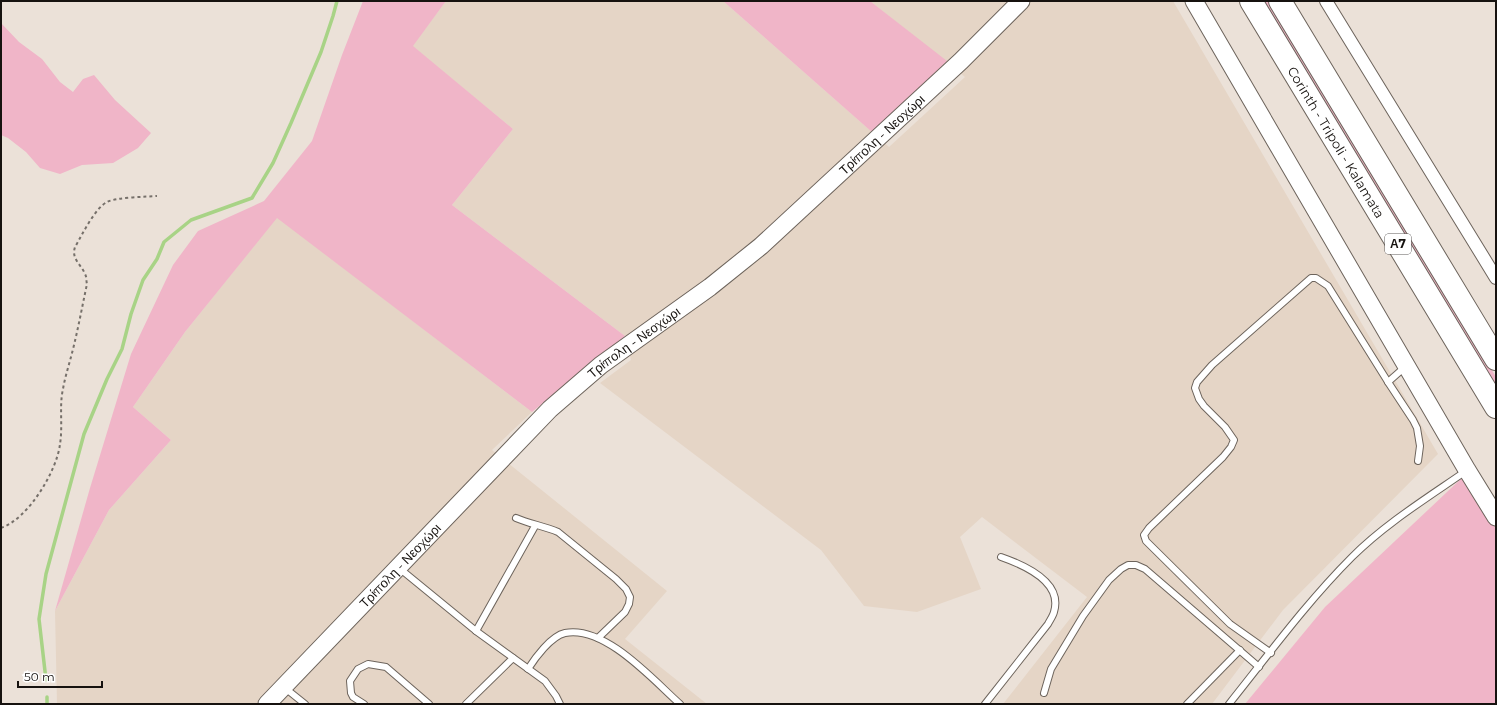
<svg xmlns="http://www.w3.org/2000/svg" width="1497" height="705" font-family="Montserrat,sans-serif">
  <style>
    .built { fill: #e5d5c6 }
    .green { fill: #f0b5c8 }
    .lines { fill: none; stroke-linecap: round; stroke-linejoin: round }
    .stream { stroke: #a8d386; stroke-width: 3.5 }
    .lane-casing { stroke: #6d645c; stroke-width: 8 }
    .street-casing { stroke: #6d645c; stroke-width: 14 }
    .secondary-casing { stroke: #6d645c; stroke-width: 19 }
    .highway-casing { stroke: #6d645c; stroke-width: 24 }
    .path { stroke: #76706a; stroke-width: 2; stroke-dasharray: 3 3; stroke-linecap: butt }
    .lane { stroke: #fff; stroke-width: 6 }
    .street { stroke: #fff; stroke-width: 12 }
    .secondary { stroke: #fff; stroke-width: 17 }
    .highway { stroke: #fff; stroke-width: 22 }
    .labels { text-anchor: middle; stroke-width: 3; stroke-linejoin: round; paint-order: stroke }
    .shield { fill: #fff; stroke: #5c5957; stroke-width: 1 }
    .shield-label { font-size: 12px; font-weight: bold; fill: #16120f }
    .street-label { font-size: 13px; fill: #16120f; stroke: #fff }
  </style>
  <rect width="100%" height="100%" fill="#ebe1d8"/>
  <!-- built -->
  <g class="built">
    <polygon points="446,1 723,1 889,147 965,77 870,1 1173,1 1438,454 1283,610 1212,704 1003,704 1087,597 982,517 960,537 981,589 917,612 864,606 821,550 600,383 631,360 625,336 452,205 513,129 412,46"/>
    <polygon points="277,217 532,412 492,450 667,591 625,639 707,704 57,704 55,611 109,510 171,440 133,407 185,332"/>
  </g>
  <!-- green -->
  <g class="green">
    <polygon points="363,1 446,1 413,46 513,129 452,205 625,336 532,412 277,218 185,332 133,407 171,440 109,510 55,611 90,488 131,354 173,265 198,231 264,201 312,141 342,55"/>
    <polygon points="723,1 870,1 947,61 873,133"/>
    <polygon points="1262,1 1269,1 1496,377 1496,389"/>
    <polygon points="1,23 19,42 42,59 60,82 73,92 83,79 94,75 115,100 151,133 138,148 113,163 82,165 60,174 40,168 26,152 8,138 1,135"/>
    <polygon points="1464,476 1496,529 1496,704 1245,704 1325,607"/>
  </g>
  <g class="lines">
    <!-- stream -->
    <g class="stream">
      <polyline points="46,680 39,619 46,574 84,434 107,379 122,349 131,314 143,280 157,259 164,242 191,220 252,198 273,163 291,123 321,52 333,16 337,1"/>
      <polyline points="47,704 47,697"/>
    </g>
    <!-- lane casing -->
    <g class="lane-casing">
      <g id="lane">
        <polyline points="1388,382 1405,367"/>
        <path d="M516 518C530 524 544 526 558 532L616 579 626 589 630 597 629 604 625 612 598 638"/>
        <polyline points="399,568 476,631 545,681 556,696 560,704"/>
        <polyline points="476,631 535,526"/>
        <polyline points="1271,653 1230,624 1146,541 1144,535 1149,528 1223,457 1231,447 1234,440 1225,427 1204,406 1199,399 1195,388 1197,382 1212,365 1311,278 1316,278 1328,286 1388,382 1413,420 1417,428 1420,446 1418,461"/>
        <path d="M528 669C535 658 551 636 565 633 605 625 653 680 680 704"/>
        <polyline points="285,688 305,704"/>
        <polyline points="1044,693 1051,669 1083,616 1109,580 1121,569 1128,565 1136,565 1145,569 1259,667"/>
        <polyline points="364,704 353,697 351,693 350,681 358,669 368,664 386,667 429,704"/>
        <polyline points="466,704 513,658"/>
        <path d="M985 704 1048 624C1050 620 1053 616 1054 612 1063 582 1024 565 1001 557"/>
        <polyline points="1187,704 1240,650"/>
        <path d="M1229 704C1269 654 1307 602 1352 557 1385 524 1427 498 1466 471"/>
      </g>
    </g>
    <!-- street casing -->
    <g class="street-casing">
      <polyline id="street" points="1326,1 1496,278"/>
    </g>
    <!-- secondary casing -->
    <g class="secondary-casing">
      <g id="secondary">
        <polyline points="1194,1 1467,470 1496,517"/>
        <path id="s1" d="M267 704 550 409 601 365 710 287 761 246 961 61 1021 1"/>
      </g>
    </g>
    <!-- highway casing -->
    <g class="highway-casing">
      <g id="highway">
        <path id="s2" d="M1251 1 1496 407"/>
        <polyline points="1280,1 1496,359"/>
      </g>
    </g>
    <!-- path -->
    <path class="path" d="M1 528C28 519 57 471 60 444 63 426 59 406 63 389 65 377 69 365 72 353 78 330 82 307 87 284 86 281 87 277 85 274 81 264 71 259 75 247 82 235 95 208 107 202 117 197 145 197 157 196"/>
    <!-- lane -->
    <use href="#lane" class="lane"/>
    <!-- street -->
    <use href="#street" class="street"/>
    <!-- secondary -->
    <use href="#secondary" class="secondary"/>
    <!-- highway -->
    <use href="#highway" class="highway"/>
  </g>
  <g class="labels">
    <!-- shield labels -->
    <rect class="shield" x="1385" y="234" width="26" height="20" rx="3"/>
    <g class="shield-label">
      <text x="1398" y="248">Α7</text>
    </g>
    <!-- street labels -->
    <g class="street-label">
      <text dy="5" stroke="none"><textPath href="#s1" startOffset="840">Τρίπολη - Νεοχώρι</textPath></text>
      <text dy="5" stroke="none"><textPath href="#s2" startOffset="165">Corinth - Tripoli - Kalamata</textPath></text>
      <text dy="5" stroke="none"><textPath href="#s1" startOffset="516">Τρίπολη - Νεοχώρι</textPath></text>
      <text dy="5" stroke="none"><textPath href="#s1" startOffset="192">Τρίπολη - Νεοχώρι</textPath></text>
    </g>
  </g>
  <!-- border -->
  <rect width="1497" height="705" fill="none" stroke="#16120f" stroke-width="4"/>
  <!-- scale -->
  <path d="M18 681v6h84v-6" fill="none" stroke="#16120f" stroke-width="2"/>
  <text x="24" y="681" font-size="12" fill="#16120f" stroke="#ffffff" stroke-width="3" paint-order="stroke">50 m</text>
</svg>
